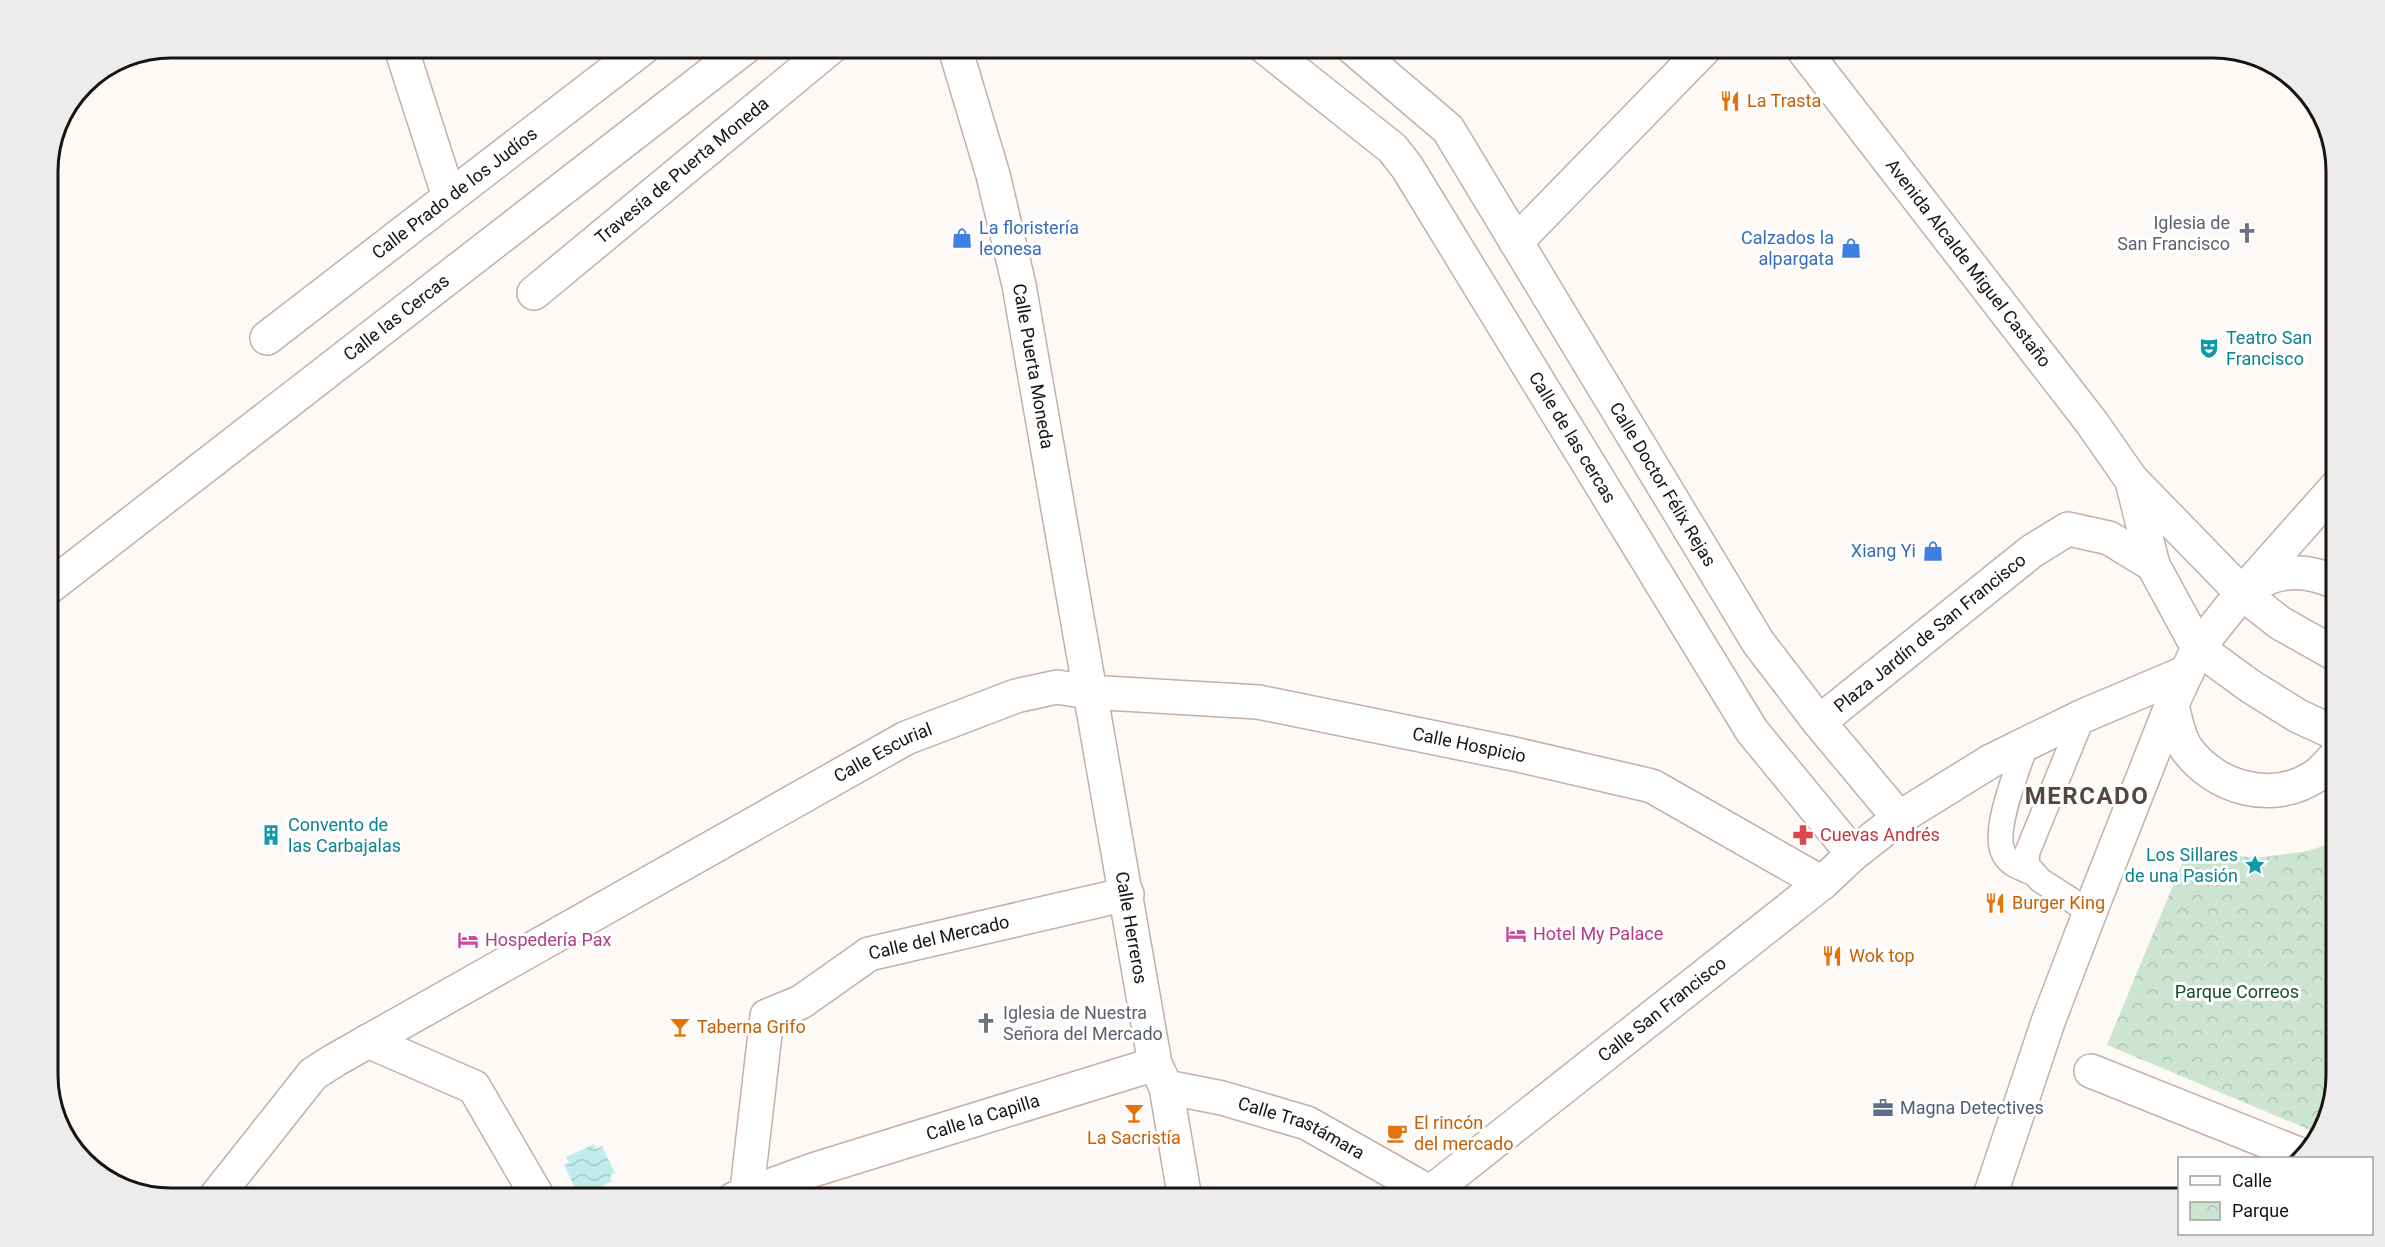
<svg xmlns="http://www.w3.org/2000/svg" width="2385" height="1247" font-family="Roboto,sans-serif">
  <style>
    .park { fill: url(#park-crowns) }
    .water { fill: url(#water-waves) }
    .lines { fill: none; stroke-linecap: round; stroke-linejoin: round }
    .service-casing { stroke: #c4b0a4; stroke-width: 27 }
    .pedestrian-casing { stroke: #c4b0a4; stroke-width: 36 }
    .minor-casing { stroke: #c4b0a4; stroke-width: 36 }
    .secondary-casing { stroke: #c4b0a4; stroke-width: 36 }
    .primary-casing { stroke: #c4b0a4; stroke-width: 36 }
    .service { stroke: #fff; stroke-width: 24 }
    .pedestrian { stroke: #fff; stroke-width: 33 }
    .minor { stroke: #fff; stroke-width: 33 }
    .secondary { stroke: #fff; stroke-width: 33 }
    .primary { stroke: #fff; stroke-width: 33 }
    .labels { text-anchor: middle; stroke-width: 6; stroke-linejoin: round; paint-order: stroke }
    .food-label { font-size: 18px; fill: #c56008; stroke: #fff; text-anchor: start }
    .street-label { font-size: 18px; fill: #1b130f; stroke: #fff }
    .worship-label { font-size: 18px; fill: #5b616d; stroke: #fff; text-anchor: end }
    .shop-label { font-size: 18px; fill: #366cbe; stroke: #fff; text-anchor: end }
    .culture-label { font-size: 18px; fill: #0d838f; stroke: #fff; text-anchor: start }
    .health-label { font-size: 18px; fill: #be3a42; stroke: #fff; text-anchor: start }
    .hotel-label { font-size: 18px; fill: #b23c85; stroke: #fff; text-anchor: start }
    .park-label { font-size: 18px; fill: #1b4c2d; stroke: #fff }
    .service-label { font-size: 18px; fill: #4e5e75; stroke: #fff; text-anchor: start }
    .district-label { font-size: 24px; font-weight: bold; letter-spacing: 1.5px; fill: #57463c; stroke: #fff }
    .rim { fill: none; stroke: #1b130f; stroke-width: 3 }
  </style>
  <defs>
    <pattern id="park-crowns" width="20" height="18" patternUnits="userSpaceOnUse" patternTransform="scale(1.5)"><rect width="20" height="18" fill="#cce4d2"/><path d="M2 6a3 3 0 1 1 6 0M12 15a3 3 0 1 1 6 0" fill="none" stroke="#afc3b3"/></pattern>
    <pattern id="water-waves" width="16" height="10" patternUnits="userSpaceOnUse" patternTransform="scale(1.5)"><rect width="16" height="10" fill="#c1eced"/><path d="M0 5q4-4 8 0t8 0" fill="none" stroke="#a5caca"/></pattern>
  </defs>
  <rect width="100%" height="100%" fill="#fdf9f6"/>
  <!-- park -->
  <polygon class="park" points="2337,841 2337,1075 2324,1130 2320,1134 2107,1045 2184,859 2202,851 2256,858 2308,851"/>
  <!-- water -->
  <polygon class="water" points="594,1144 596,1149 602,1146 615,1173 610,1176 612,1181 585,1194 582,1189 577,1192 564,1165 569,1163 566,1157"/>
  <g class="lines">
    <!-- service casing -->
    <g class="service-casing">
      <g id="service">
        <polyline points="2083,716 2027,853 2027,865 2040,880 2090,912"/>
        <path d="M2026 744C2018 769 1991 832 2004 854 2009 864 2020 867 2030 872"/>
      </g>
    </g>
    <!-- pedestrian casing -->
    <g class="pedestrian-casing">
      <g id="pedestrian">
        <path id="s1" d="M955 48 993 175 1019 285 1155 1064 1166 1087 1185 1199"/>
        <path id="s2" d="M1266 48 1392 148 1407 167 1752 731 1853 854"/>
        <path id="s3" d="M1353 48 1448 129 1758 642 1819 722"/>
        <polyline points="1516,242 1705,48"/>
        <path id="s4" d="M534 293 830 48"/>
        <path id="s5" d="M48 588 744 48"/>
        <polyline points="368,1041 474,1087 539,1199"/>
        <polyline points="2091,1071 2301,1155"/>
        <path id="s6" d="M1166 1087 1222 1098 1307 1123 1429 1192"/>
        <path id="s7" d="M214 1199 313 1074 335 1060 906 738 1016 696 1057 687 1088 692 1258 702 1514 754 1652 786 1822 883"/>
        <path id="s8" d="M734 1199 813 1170 1155 1064"/>
        <path id="s9" d="M746 1199 767 1016 801 1002 869 954 1127 894"/>
        <path id="s10" d="M1422 1199 1822 883 1853 854 1899 818"/>
      </g>
    </g>
    <!-- minor casing -->
    <g class="minor-casing">
      <g id="minor">
        <polyline points="401,48 449,197"/>
        <path id="s11" d="M267 338 643 48"/>
        <polyline points="2153,565 2109,538 2068,529 2032,551 1819,722 1899,818 1991,761 2083,716 2187,672"/>
      </g>
    </g>
    <!-- secondary casing -->
    <g class="secondary-casing">
      <g id="secondary">
        <path d="M2251 587C2279 568 2307 569 2337 583"/>
        <path d="M2172 704C2175 719 2178 735 2186 748 2215 789 2274 805 2317 775 2324 769 2330 762 2337 755"/>
        <polyline points="1989,1199 2048,1022 2090,912 2172,704 2198,648 2242,593 2337,486"/>
      </g>
    </g>
    <!-- primary casing -->
    <g class="primary-casing">
      <g id="primary">
        <path id="s12" d="M1802 48 2092 423 2131 479 2242 593 2280 623 2337 655"/>
        <polyline points="2132,481 2153,565 2198,648 2250,686 2298,716 2337,734"/>
      </g>
    </g>
    <!-- service -->
    <use href="#service" class="service"/>
    <!-- pedestrian -->
    <use href="#pedestrian" class="pedestrian"/>
    <!-- minor -->
    <use href="#minor" class="minor"/>
    <!-- secondary -->
    <use href="#secondary" class="secondary"/>
    <!-- primary -->
    <use href="#primary" class="primary"/>
  </g>
  <!-- icons -->
  <defs>
    <g id="restaurant-bare" transform="scale(1.62)"><path d="M-5-6h1v4h1v-4h1v4h1v-4h1v5L-1.5 .5V6h-2V.5L-5-1ZM5-6V6H3V1.5H1.5Q1.5-4 5-6Z" fill="#e8710a" stroke="#fff" stroke-width="2.5" paint-order="stroke"/></g>
    <g id="church-bare" transform="scale(1.62)"><path d="M-1.2-6h2.4v3.5h3.3v2.4h-3.3V6h-2.4V-.1h-3.3v-2.4h3.3Z" fill="#6b7280" stroke="#fff" stroke-width="2.5" paint-order="stroke"/></g>
    <g id="shop-bare" transform="scale(1.62)"><path d="M-5-2.5h2.3a2.7 3.5 0 0 1 5.4 0H5L5.5 6h-11ZM-1.5-2.5h3a1.5 2.3 0 0 0-3 0Z" fill="#3f7fe0" stroke="#fff" stroke-width="2.5" paint-order="stroke"/></g>
    <g id="theatre-bare" transform="scale(1.62)"><path d="M-5-5.5Q0-4 5-5.5V0Q5 5 0 6Q-5 5-5 0ZM-3.3-2.5H-1v1.5H-3.3ZM1-2.5H3.3v1.5H1ZM-2.8 1Q0 5.5 2.8 1Z" fill="#0f9aa8" stroke="#fff" stroke-width="2.5" paint-order="stroke"/></g>
    <g id="building-bare" transform="scale(1.62)"><path d="M-4-6H4V6H1V3H-1V6H-4ZM-2.5-4.3h1.7v1.8h-1.7ZM.8-4.3h1.7v1.8H.8ZM-2.5-1h1.7V.8h-1.7ZM.8-1h1.7V.8H.8Z" fill="#0f9aa8" stroke="#fff" stroke-width="2.5" paint-order="stroke"/></g>
    <g id="pharmacy-bare" transform="scale(1.62)"><path d="M-2-6h4v4h4v4h-4v4h-4v-4h-4v-4h4Z" fill="#e0444e" stroke="#fff" stroke-width="2.5" paint-order="stroke"/></g>
    <g id="sight-bare" transform="scale(1.62)"><path d="M0-6L1.8-2.2L6-1.7L2.9 1.2L3.7 5.4L0 3.3L-3.7 5.4L-2.9 1.2L-6-1.7L-1.8-2.2Z" fill="#0f9aa8" stroke="#fff" stroke-width="2.5" paint-order="stroke"/></g>
    <g id="hotel-bare" transform="scale(1.62)"><path d="M-6-4.5h1.5V1H6V5H4.5V3h-9V5H-6ZM-4 0a1.8 1.8 0 1 1 3.6 0ZM.5 0V-2.5h3Q6-2.5 6 0Z" fill="#d1479c" stroke="#fff" stroke-width="2.5" paint-order="stroke"/></g>
    <g id="bar-bare" transform="scale(1.62)"><path d="M-6-5H6L.8 .8V4.5H3.5V6h-7V4.5H-.8V.8Z" fill="#e8710a" stroke="#fff" stroke-width="2.5" paint-order="stroke"/></g>
    <g id="office-bare" transform="scale(1.62)"><path d="M-6-3h4V-5.5h4V-3h4V5H-6ZM-1-4.5V-3h2v-1.5ZM-6 0V1H6V0Z" fill="#5c6f8a" stroke="#fff" stroke-width="2.5" paint-order="stroke"/></g>
    <g id="cafe-bare" transform="scale(1.62)"><path d="M-5.5-4.5H6V0H3Q3 3.5 0 3.5H-2.5Q-5.5 3.5-5.5 0ZM3-3.2v2h1.7v-2ZM-6 4.5H4V6H-6Z" fill="#e8710a" stroke="#fff" stroke-width="2.5" paint-order="stroke"/></g>
  </defs>
  <g fill-rule="evenodd">
    <use href="#restaurant-bare" x="1730" y="101"/>
    <use href="#church-bare" x="2247" y="233"/>
    <use href="#shop-bare" x="962" y="238"/>
    <use href="#shop-bare" x="1851" y="248"/>
    <use href="#theatre-bare" x="2209" y="348"/>
    <use href="#shop-bare" x="1933" y="551"/>
    <use href="#building-bare" x="271" y="835"/>
    <use href="#pharmacy-bare" x="1803" y="835"/>
    <use href="#sight-bare" x="2255" y="865"/>
    <use href="#restaurant-bare" x="1995" y="903"/>
    <use href="#hotel-bare" x="1516" y="934"/>
    <use href="#hotel-bare" x="468" y="940"/>
    <use href="#restaurant-bare" x="1832" y="956"/>
    <use href="#church-bare" x="986" y="1023"/>
    <use href="#bar-bare" x="680" y="1027"/>
    <use href="#office-bare" x="1883" y="1108"/>
    <use href="#bar-bare" x="1134" y="1113"/>
    <use href="#cafe-bare" x="1397" y="1133"/>
  </g>
  <g class="labels">
    <!-- food labels -->
    <g class="food-label">
      <text x="1747" y="107">La Trasta</text>
      <text x="2012" y="909">Burger King</text>
      <text x="1849" y="962">Wok top</text>
      <text x="697" y="1033">Taberna Grifo</text>
      <text x="1414" y="1129">El rincón<tspan x="1414" dy="21">del mercado</tspan></text>
      <text x="1134" y="1144" text-anchor="middle">La Sacristía</text>
    </g>
    <!-- street labels -->
    <g class="street-label">
      <text dy="6" stroke="none"><textPath href="#s4" startOffset="192">Travesía de Puerta Moneda</textPath></text>
      <text dy="6" stroke="none"><textPath href="#s11" startOffset="237">Calle Prado de los Judíos</textPath></text>
      <text dy="6" stroke="none"><textPath href="#s12" startOffset="272">Avenida Alcalde Miguel Castaño</textPath></text>
      <text dy="6" stroke="none"><textPath href="#s5" startOffset="441">Calle las Cercas</textPath></text>
      <text dy="6" stroke="none"><textPath href="#s1" startOffset="328">Calle Puerta Moneda</textPath></text>
      <text dy="6" stroke="none"><textPath href="#s2" startOffset="502">Calle de las cercas</textPath></text>
      <text dy="6" stroke="none"><textPath href="#s3" startOffset="540">Calle Doctor Félix Rejas</textPath></text>
      <text transform="translate(1930 633) rotate(-39)" y="6">Plaza Jardín de San Francisco</text>
      <text dy="6" stroke="none"><textPath href="#s7" startOffset="1418">Calle Hospicio</textPath></text>
      <text dy="6" stroke="none"><textPath href="#s7" startOffset="814">Calle Escurial</textPath></text>
      <text dy="6" stroke="none"><textPath href="#s1" startOffset="898">Calle Herreros</textPath></text>
      <text dy="6" stroke="none"><textPath href="#s9" startOffset="376">Calle del Mercado</textPath></text>
      <text dy="6" stroke="none"><textPath href="#s10" startOffset="306">Calle San Francisco</textPath></text>
      <text dy="6" stroke="none"><textPath href="#s8" startOffset="262">Calle la Capilla</textPath></text>
      <text dy="6" stroke="none"><textPath href="#s6" startOffset="142">Calle Trastámara</textPath></text>
    </g>
    <!-- worship labels -->
    <g class="worship-label">
      <text x="2230" y="229">Iglesia de<tspan x="2230" dy="21">San Francisco</tspan></text>
      <text x="1003" y="1019" text-anchor="start">Iglesia de Nuestra<tspan x="1003" dy="21">Señora del Mercado</tspan></text>
    </g>
    <!-- shop labels -->
    <g class="shop-label">
      <text x="979" y="234" text-anchor="start">La floristería<tspan x="979" dy="21">leonesa</tspan></text>
      <text x="1834" y="244">Calzados la<tspan x="1834" dy="21">alpargata</tspan></text>
      <text x="1916" y="557">Xiang Yi</text>
    </g>
    <!-- culture labels -->
    <g class="culture-label">
      <text x="2226" y="344">Teatro San<tspan x="2226" dy="21">Francisco</tspan></text>
      <text x="288" y="831">Convento de<tspan x="288" dy="21">las Carbajalas</tspan></text>
      <text x="2238" y="861" text-anchor="end">Los Sillares<tspan x="2238" dy="21">de una Pasión</tspan></text>
    </g>
    <!-- health labels -->
    <g class="health-label">
      <text x="1820" y="841">Cuevas Andrés</text>
    </g>
    <!-- hotel labels -->
    <g class="hotel-label">
      <text x="1533" y="940">Hotel My Palace</text>
      <text x="485" y="946">Hospedería Pax</text>
    </g>
    <!-- park labels -->
    <g class="park-label">
      <text x="2237" y="998">Parque Correos</text>
    </g>
    <!-- service labels -->
    <g class="service-label">
      <text x="1900" y="1114">Magna Detectives</text>
    </g>
    <!-- district labels -->
    <g class="district-label">
      <text x="2087" y="804">MERCADO</text>
    </g>
  </g>
  <!-- crop -->
  <path d="M0 0H2385V1247H0ZM171 58H2213A113 113 0 0 1 2326 171V1075A113 113 0 0 1 2213 1188H171A113 113 0 0 1 58 1075V171A113 113 0 0 1 171 58Z" fill="#edecec" fill-rule="evenodd"/>
  <path class="rim" d="M171 58H2213A113 113 0 0 1 2326 171V1075A113 113 0 0 1 2213 1188H171A113 113 0 0 1 58 1075V171A113 113 0 0 1 171 58Z"/>
  <!-- legend -->
  <rect x="2178" y="1157" width="195" height="78" fill="#ffffff" stroke="#a4a19f" stroke-width="1.5"/>
  <rect x="2190" y="1176" width="30" height="9" fill="#ffffff" stroke="#a4a19f" stroke-width="1.5"/>
  <text x="2232" y="1187" font-size="18" fill="#1b130f">Calle</text>
  <rect x="2190" y="1202" width="30" height="18" fill="url(#park-crowns)" stroke="#a4a19f" stroke-width="1.5"/>
  <text x="2232" y="1217" font-size="18" fill="#1b130f">Parque</text>
</svg>
